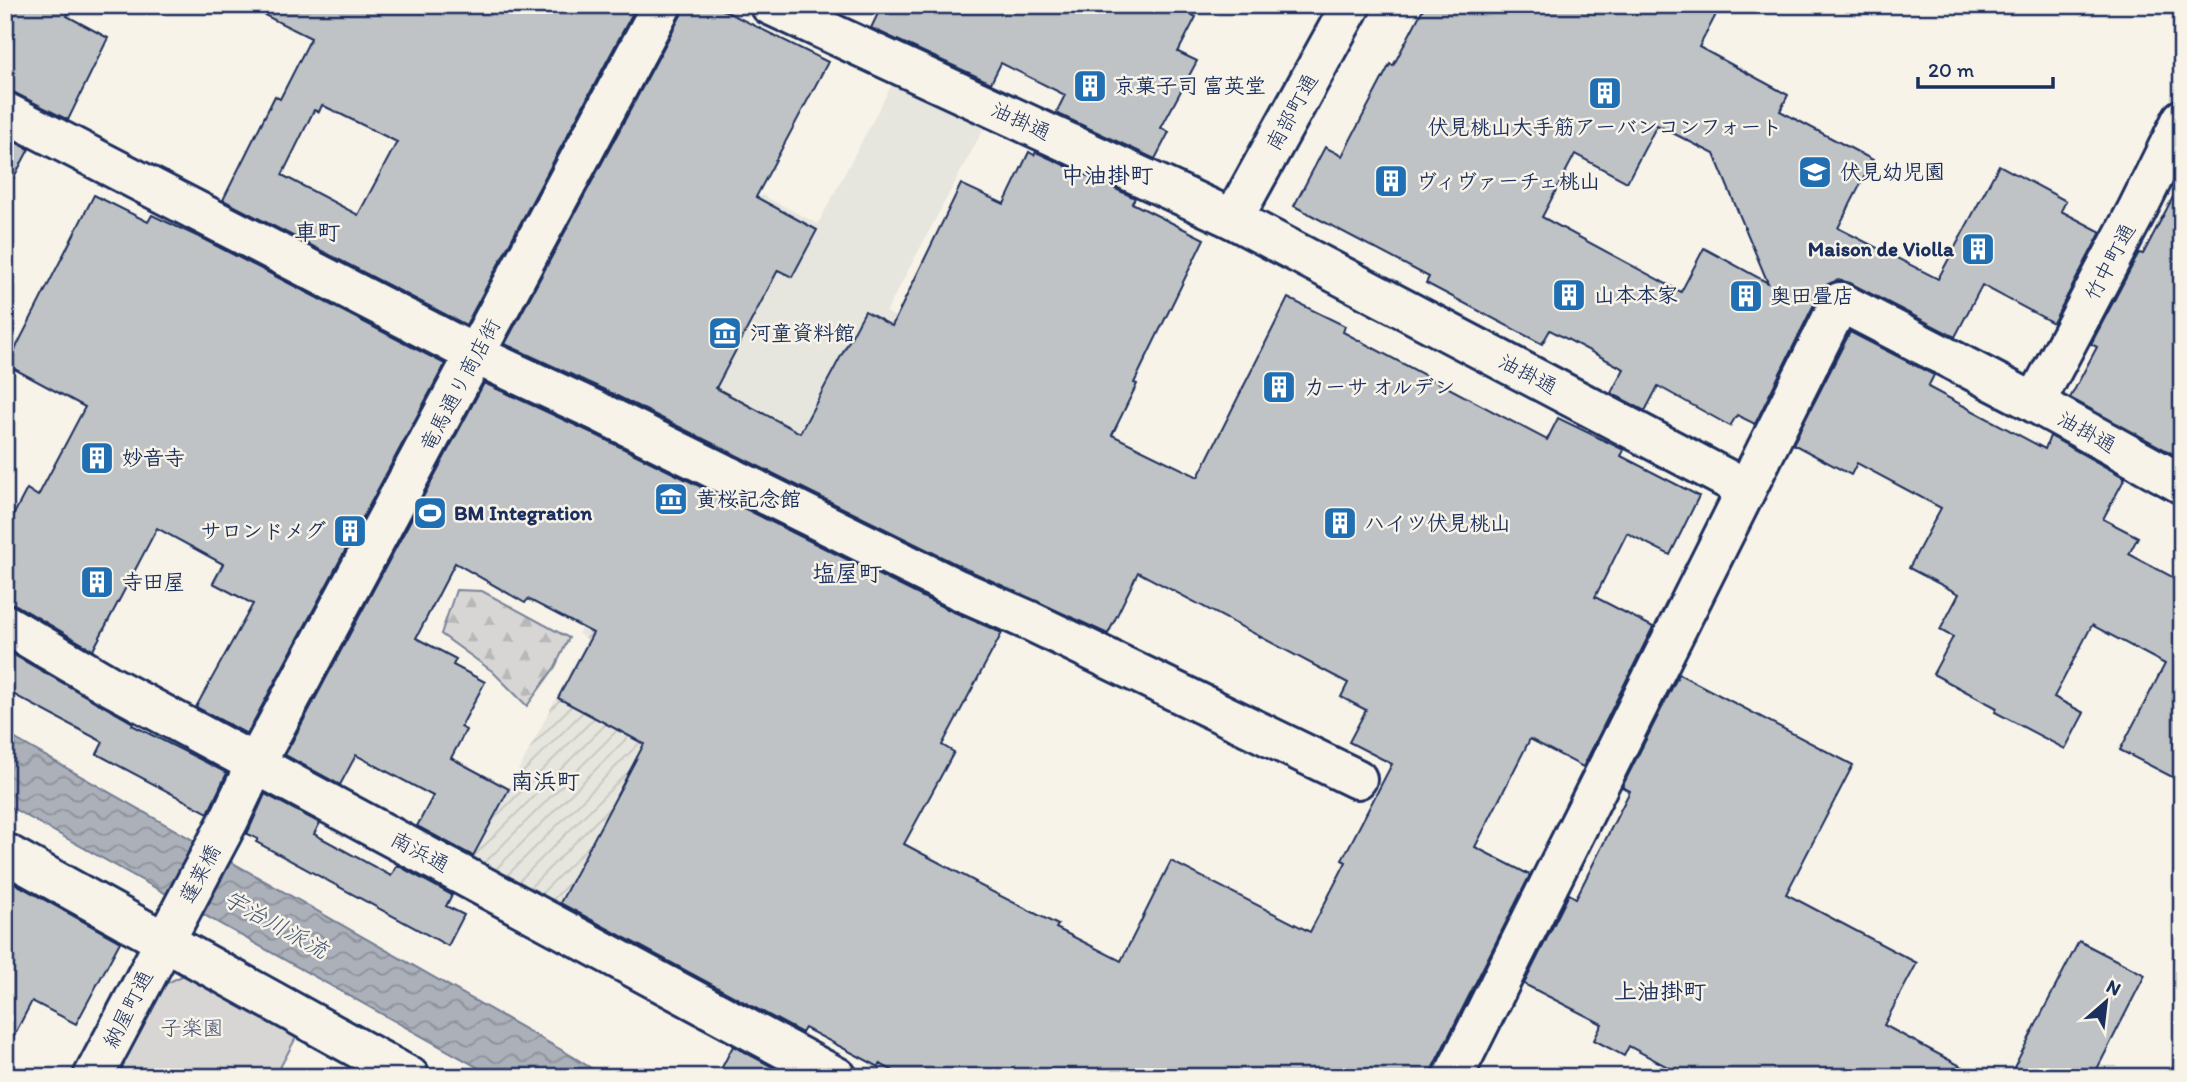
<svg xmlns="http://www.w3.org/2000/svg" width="2187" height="1082" font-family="Itim,'Klee One',sans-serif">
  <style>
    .built { fill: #e6e5de }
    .industrial { fill: url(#industrial-furrows) }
    .green { fill: #d7d6d4; stroke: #798299; stroke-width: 2 }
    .forest { fill: url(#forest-firs); stroke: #798299; stroke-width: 2 }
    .water { fill: url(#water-waves); stroke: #727c95; stroke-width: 2 }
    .building { fill: #c0c3c5; stroke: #1b2f5e; stroke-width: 2; fill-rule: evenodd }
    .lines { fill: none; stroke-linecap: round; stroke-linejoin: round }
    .pedestrian-casing { stroke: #1b2f5e; stroke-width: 44 }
    .minor-casing { stroke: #1b2f5e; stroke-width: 44 }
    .pedestrian { stroke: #f7f3e8; stroke-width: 38 }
    .minor { stroke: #f7f3e8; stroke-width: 38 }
    .labels { text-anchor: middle; stroke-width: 5; stroke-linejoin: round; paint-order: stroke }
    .poi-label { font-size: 21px; font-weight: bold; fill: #1b2f5e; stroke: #f7f3e8; text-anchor: start }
    .street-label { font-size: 21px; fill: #1b2f5e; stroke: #f7f3e8 }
    .park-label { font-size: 21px; fill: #415076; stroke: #f7f3e8 }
    .neighbourhood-label { font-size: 23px; font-weight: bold; fill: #1b2f5e; stroke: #f7f3e8 }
    .water-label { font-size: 23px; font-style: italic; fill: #465679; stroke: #f7f3e8 }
  </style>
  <defs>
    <pattern id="industrial-furrows" width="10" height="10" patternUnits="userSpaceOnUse" patternTransform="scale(1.75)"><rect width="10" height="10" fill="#e6e5de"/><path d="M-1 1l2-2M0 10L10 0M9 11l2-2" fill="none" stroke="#c5c5c1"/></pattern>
    <pattern id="forest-firs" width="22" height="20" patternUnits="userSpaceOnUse" patternTransform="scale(1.75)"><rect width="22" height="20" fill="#d7d6d4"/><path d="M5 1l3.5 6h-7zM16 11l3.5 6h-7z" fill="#b8b8b8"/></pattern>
    <pattern id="water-waves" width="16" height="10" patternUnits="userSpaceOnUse" patternTransform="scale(1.75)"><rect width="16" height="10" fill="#acb0b9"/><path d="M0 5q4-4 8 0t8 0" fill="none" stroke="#8b909a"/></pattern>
  </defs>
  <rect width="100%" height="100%" fill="#f7f3e8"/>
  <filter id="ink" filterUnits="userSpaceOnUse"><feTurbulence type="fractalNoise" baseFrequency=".0143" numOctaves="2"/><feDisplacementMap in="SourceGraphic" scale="14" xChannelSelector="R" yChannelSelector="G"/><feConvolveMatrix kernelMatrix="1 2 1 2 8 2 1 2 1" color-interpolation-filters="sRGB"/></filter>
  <g filter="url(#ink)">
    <!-- built -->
    <polygon class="built" points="896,77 986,124 886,312 968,356 873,534 646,413 762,195 818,224"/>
    <!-- industrial -->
    <polygon class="industrial" points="662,455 871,565 777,744 817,765 702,985 470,863 587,639 578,634 603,588 595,583"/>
    <!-- green -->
    <polygon class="green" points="190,972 299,1032 275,1077 110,1077 159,987"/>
    <!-- forest -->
    <polygon class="forest" points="456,590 482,591 569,638 555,667 527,706 492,671 441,634"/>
    <!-- water -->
    <polygon class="water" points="5,733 572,1056 605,1077 495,1077 5,804"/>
    <!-- building -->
    <g class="building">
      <polygon points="5,5 72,5 67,16 108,38 68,120 15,93 5,90"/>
      <path d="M244 5H637L466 325 223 200 275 96 280 99 311 38ZM322 105 397 142 358 215 282 175 314 110 319 112Z"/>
      <polygon points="684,5 713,5 828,62 756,197 817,230 792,277 778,270 716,388 800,433 865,311 892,326 961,184 1004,204 1029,152 1034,155 1036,152 1135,198 1132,203 1204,239 1147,356 1134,383 1137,384 1112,435 1198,477 1288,298 1345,326 1343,332 1547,440 1558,418 1624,450 1621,456 1699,496 1670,555 1627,533 1595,597 1653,627 1583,767 1530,739 1475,847 1530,875 1433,1067 1431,1077 905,1077 880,1064 879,1067 805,1028 802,1033 560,903 644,744 558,698 593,633 528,599 525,603 455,563 416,638 456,659 453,665 485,682 461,727 466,730 451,758 509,789 473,856 417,826 433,796 356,755 340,785 285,755 484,383 588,431 947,609 1002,633 942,745 954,752 904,844 976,882 975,883 1058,925 1056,928 1121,961 1171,861 1310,932 1346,862 1342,860 1392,764 1349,742 1366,710 1341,697 1348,683 1138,572 1108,634 966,569 607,391 505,344 681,15"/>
      <polygon points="882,5 1174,5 1196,17 1178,52 1197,61 1161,128 1169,132 1155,159 1056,113 1065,95 1001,63 991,83 871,28"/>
      <path d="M1425 5H1721L1699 47 1788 95 1780 111 1873 160 1838 228 1938 279 1999 165 2066 201 2061 211 2101 232 2053 323 1982 285 1955 337 1850 283 1838 280 1828 284 1820 292 1755 424 1737 415 1730 426 1658 386 1645 411 1611 393 1624 369 1550 330 1542 344 1426 283 1429 277 1294 206 1325 147 1342 156 1390 64 1393 66ZM1657 125 1714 154 1768 283 1704 248 1681 292 1542 217 1575 154 1627 182Z"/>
      <polygon points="5,137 29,149 5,194"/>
      <polygon points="2182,180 2182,459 2070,398 2097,347 2091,344 2139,253 2143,254"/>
      <polygon points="94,195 148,222 152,215 203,239 445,364 247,734 196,707 253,604 213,583 223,564 157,528 93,650 16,605 5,602 5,531 27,489 38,496 85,407 7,365"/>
      <polygon points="1850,332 1934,375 1928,387 2045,449 2050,436 2125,478 2103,519 2138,537 2129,554 2182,582 2182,782 2120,750 2165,664 2092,625 2054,697 2084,713 2065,749 1995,712 1997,708 1933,674 1953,637 1940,630 1959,594 1909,568 1941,508 1857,463 1851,475 1793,444"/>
      <polygon points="5,650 133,723 132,725 227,773 208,813 97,754 103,742 5,690"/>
      <polygon points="1679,674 1853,765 1786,894 1917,963 1884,1025 1981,1077 1686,1077 1629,1046 1624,1056 1594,1040 1602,1024 1524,984 1569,894 1576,898 1630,791 1622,787"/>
      <polygon points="265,794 320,823 314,834 391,876 397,865 452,895 446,906 464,915 448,946 256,842 258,839 247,834"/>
      <polygon points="5,878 120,942 76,1024 32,1001 5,1053"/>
      <polygon points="2079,941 2145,975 2093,1077 2009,1077"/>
      <polygon points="733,1046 782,1072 779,1077 717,1077"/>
    </g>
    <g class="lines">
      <!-- pedestrian casing -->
      <g class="pedestrian-casing">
        <polyline id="pedestrian" points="256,763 662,5"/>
      </g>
      <!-- minor casing -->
      <g class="minor-casing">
        <g id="minor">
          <polyline points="770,5 1233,219 1746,489"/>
          <polyline points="5,112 476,355 597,411 957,589 1030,621 1357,779"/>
          <polyline points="1233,219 1351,5"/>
          <polyline points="2035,403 2137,210 2182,119"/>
          <polyline points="5,624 107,684 837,1077"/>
          <polyline points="5,853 410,1077"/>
          <polyline points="93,1077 229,820 256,763"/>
          <polyline points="1453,1077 1840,302 2035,403 2182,484"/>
        </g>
      </g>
      <!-- pedestrian -->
      <use href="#pedestrian" class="pedestrian"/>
      <!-- minor -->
      <use href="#minor" class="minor"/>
    </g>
  </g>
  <!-- icons -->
  <defs>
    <g id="building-square" transform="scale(1.75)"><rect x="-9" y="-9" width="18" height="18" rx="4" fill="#1f6fb2" stroke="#f7f3e8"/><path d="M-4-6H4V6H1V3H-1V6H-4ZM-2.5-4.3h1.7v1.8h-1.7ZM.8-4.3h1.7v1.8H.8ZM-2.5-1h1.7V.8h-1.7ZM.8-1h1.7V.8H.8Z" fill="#fff"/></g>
    <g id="school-square" transform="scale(1.75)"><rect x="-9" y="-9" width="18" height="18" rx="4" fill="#1f6fb2" stroke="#f7f3e8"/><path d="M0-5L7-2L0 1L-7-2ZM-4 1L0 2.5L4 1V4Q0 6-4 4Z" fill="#fff"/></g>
    <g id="museum-square" transform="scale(1.75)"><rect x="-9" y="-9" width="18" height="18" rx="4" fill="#1f6fb2" stroke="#f7f3e8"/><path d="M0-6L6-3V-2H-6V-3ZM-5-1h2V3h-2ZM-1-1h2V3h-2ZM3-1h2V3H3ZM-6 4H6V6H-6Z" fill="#fff"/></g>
    <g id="stadium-square" transform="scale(1.75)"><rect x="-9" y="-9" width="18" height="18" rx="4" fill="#1f6fb2" stroke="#f7f3e8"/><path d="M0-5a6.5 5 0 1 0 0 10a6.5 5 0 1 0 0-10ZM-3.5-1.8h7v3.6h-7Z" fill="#fff"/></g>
  </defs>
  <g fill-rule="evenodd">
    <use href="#building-square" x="1090" y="86"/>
    <use href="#building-square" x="1605" y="93"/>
    <use href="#school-square" x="1815" y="172"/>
    <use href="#building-square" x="1391" y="181"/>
    <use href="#building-square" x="1978" y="249"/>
    <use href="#building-square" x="1569" y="295"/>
    <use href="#building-square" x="1746" y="296"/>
    <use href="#museum-square" x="725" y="333"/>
    <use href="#building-square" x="1279" y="387"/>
    <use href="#building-square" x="97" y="458"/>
    <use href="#museum-square" x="671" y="499"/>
    <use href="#stadium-square" x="430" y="513"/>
    <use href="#building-square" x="1340" y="523"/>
    <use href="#building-square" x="350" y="531"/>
    <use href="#building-square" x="97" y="582"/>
  </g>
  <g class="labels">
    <!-- poi labels -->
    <g class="poi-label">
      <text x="1114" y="93">京菓子司 富英堂</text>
      <text x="1605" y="134" text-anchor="middle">伏見桃山大手筋アーバンコンフォート</text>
      <text x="1840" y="179">伏見幼児園</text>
      <text x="1416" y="188">ヴィヴァーチェ桃山</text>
      <text x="1954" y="256" text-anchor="end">Maison de Violla</text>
      <text x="1594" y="302">山本本家</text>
      <text x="1770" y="303">奥田畳店</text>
      <text x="750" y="340">河童資料館</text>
      <text x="1304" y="394">カーサ オルデン</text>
      <text x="122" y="465">妙音寺</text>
      <text x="696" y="506">黄桜記念館</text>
      <text x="454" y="520">BM Integration</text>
      <text x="1364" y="530">ハイツ伏見桃山</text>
      <text x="326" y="538" text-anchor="end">サロンドメグ</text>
      <text x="122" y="589">寺田屋</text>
    </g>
    <!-- street labels -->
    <g class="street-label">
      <text transform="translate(1292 112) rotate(-61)" y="7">南部町通</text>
      <text transform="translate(1021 121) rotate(25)" y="7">油掛通</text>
      <text transform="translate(2110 262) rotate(-62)" y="7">竹中町通</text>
      <text transform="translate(1528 374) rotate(28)" y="7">油掛通</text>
      <text transform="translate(460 385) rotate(-62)" y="7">竜馬通り商店街</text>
      <text transform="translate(2087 432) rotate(29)" y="7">油掛通</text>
      <text transform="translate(420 852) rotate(28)" y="7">南浜通</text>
      <text transform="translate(200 874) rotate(-62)" y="7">蓬莱橋</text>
      <text transform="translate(128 1009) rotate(-63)" y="7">納屋町通</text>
    </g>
    <!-- park labels -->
    <g class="park-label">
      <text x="192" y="1035">子楽園</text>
    </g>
    <!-- neighbourhood labels -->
    <g class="neighbourhood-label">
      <text x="1107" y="183">中油掛町</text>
      <text x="317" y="240">車町</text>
      <text x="847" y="581">塩屋町</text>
      <text x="545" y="789">南浜町</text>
      <text x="1660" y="999">上油掛町</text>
    </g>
    <!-- water labels -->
    <g class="water-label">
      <text transform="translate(276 924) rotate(29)" y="8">宇治川派流</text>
    </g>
  </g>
  <!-- margin -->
  <rect width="2187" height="1082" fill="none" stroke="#f7f3e8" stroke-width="28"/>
  <rect x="14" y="14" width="2159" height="1054" fill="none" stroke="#1b2f5e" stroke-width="2.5" filter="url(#ink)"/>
  <!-- north arrow -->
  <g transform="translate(2106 1002) rotate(28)" stroke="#f7f3e8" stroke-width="5" paint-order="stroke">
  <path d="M0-5L12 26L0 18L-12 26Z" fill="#1b2f5e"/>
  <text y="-10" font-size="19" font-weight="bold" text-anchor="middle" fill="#1b2f5e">N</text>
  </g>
  <!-- scale -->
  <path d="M1918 77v10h135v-10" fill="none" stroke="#1b2f5e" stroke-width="3.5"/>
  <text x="1928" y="77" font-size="21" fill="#1b2f5e" stroke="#f7f3e8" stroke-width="5" paint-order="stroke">20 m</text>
</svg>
